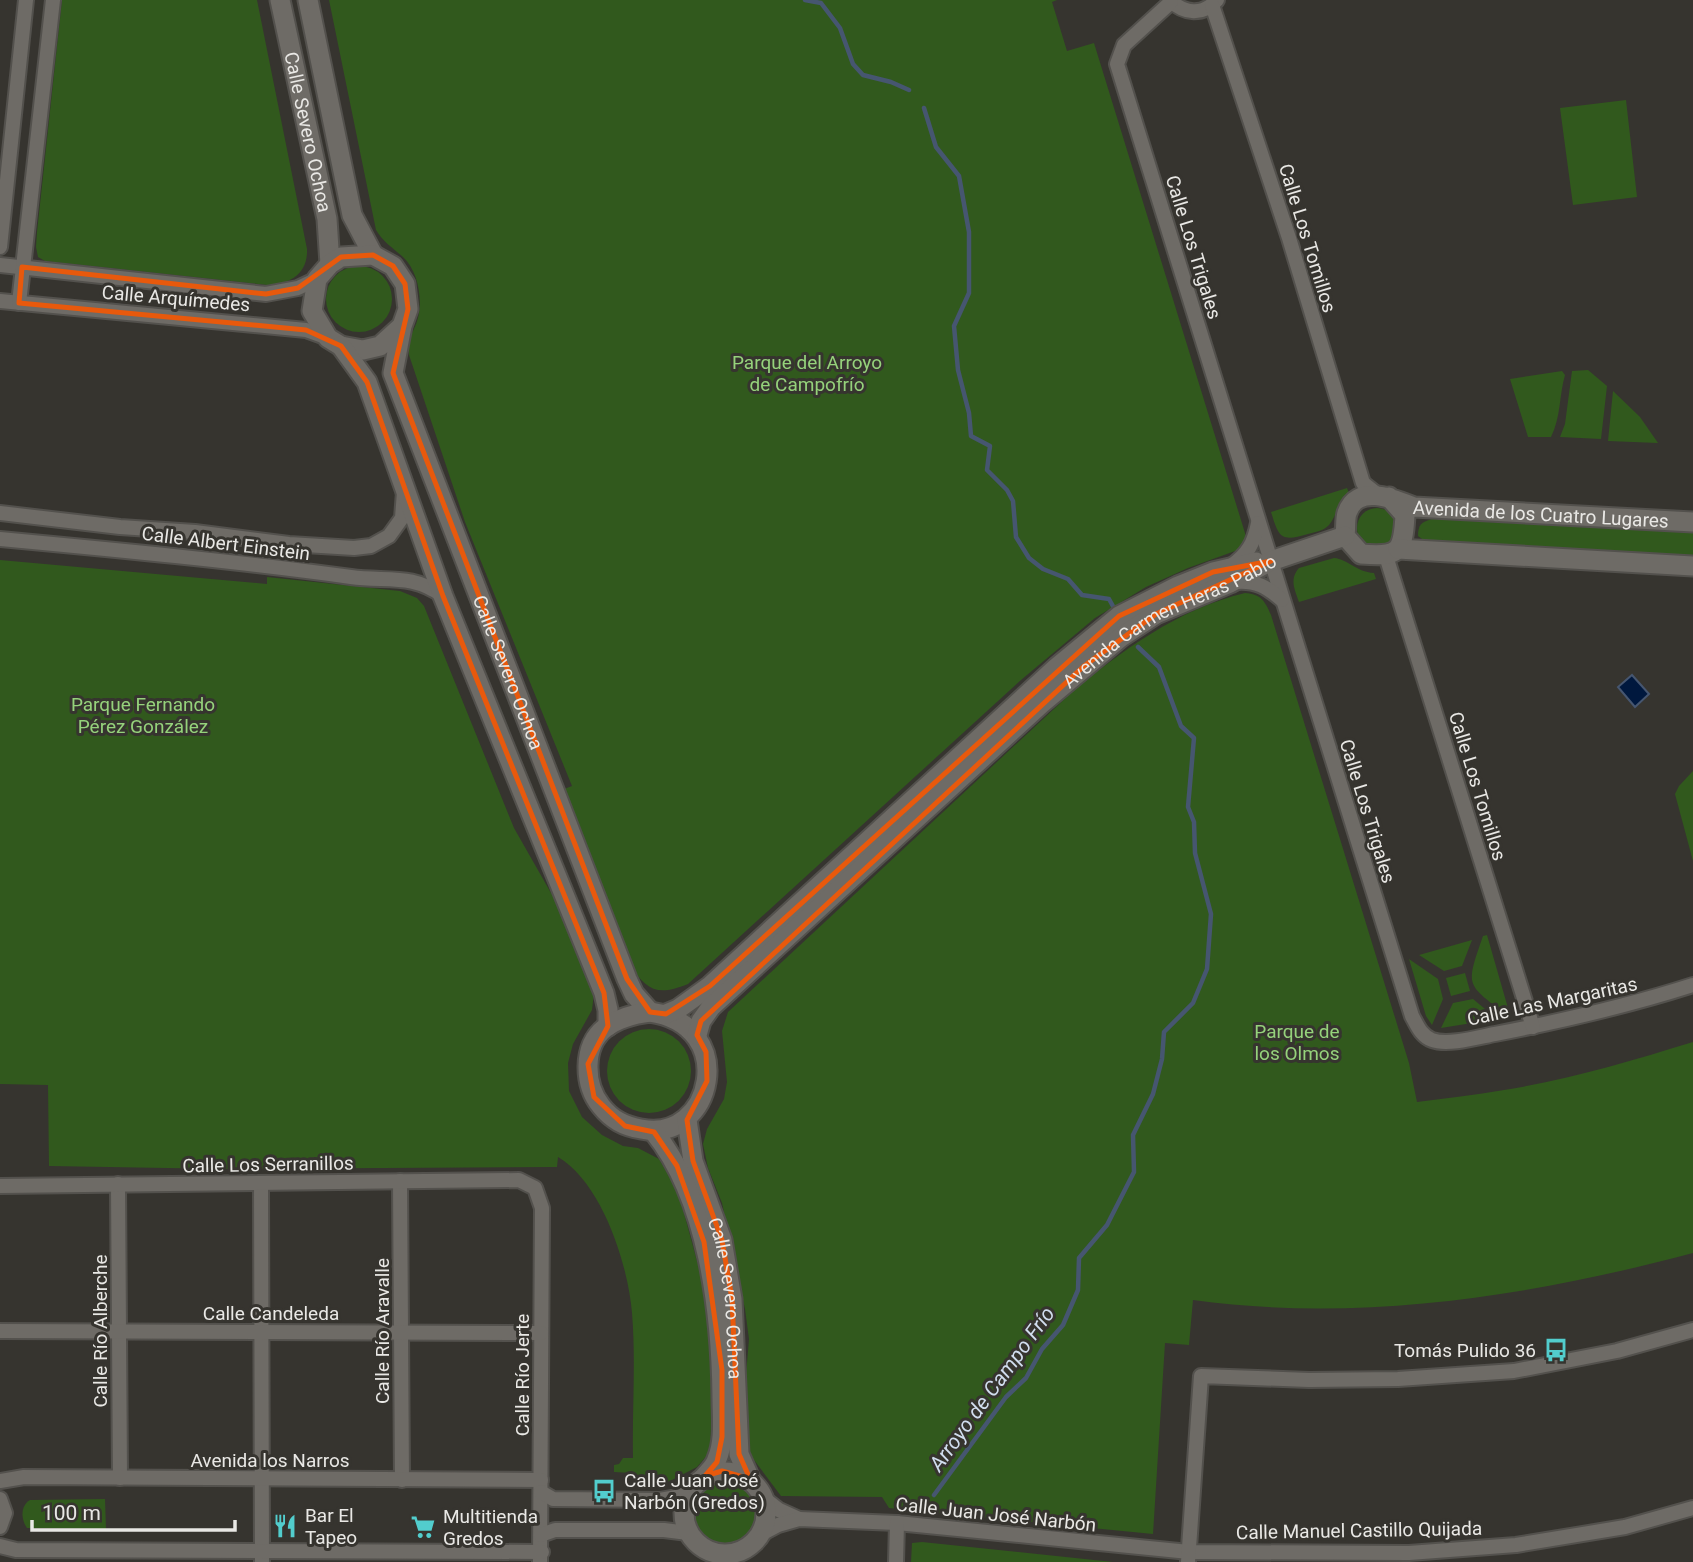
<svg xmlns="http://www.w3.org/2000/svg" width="1693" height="1562" font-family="Roboto,sans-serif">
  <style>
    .green { fill: #31591d }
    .water { fill: #00183e; stroke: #465670; stroke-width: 2 }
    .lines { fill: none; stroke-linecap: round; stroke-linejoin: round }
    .stream { stroke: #465670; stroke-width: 4.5 }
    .minor-casing { stroke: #53514d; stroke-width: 18 }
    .secondary-casing { stroke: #53514d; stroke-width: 23 }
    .minor { stroke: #6e6b66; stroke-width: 14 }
    .secondary { stroke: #6e6b66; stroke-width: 19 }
    .marked { fill: none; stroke: #e8590c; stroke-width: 5; stroke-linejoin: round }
    .labels { text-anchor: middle; stroke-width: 6; stroke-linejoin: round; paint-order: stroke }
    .street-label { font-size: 19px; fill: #e9e8e5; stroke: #36342f }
    .park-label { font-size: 19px; fill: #95d27b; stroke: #36342f }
    .poi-label { font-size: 19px; fill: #e9e8e5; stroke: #36342f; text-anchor: start }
    .water-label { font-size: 21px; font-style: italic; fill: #d1ddee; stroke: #36342f }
  </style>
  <rect width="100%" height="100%" fill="#36342f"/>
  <!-- green -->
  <g class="green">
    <path d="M62 0H257L307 249C308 274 290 284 267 285L45 261 38 257 36 247 37 232Z"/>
    <path d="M329 0H1057L1052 2 1067 51 1094 43 1249 546 1188 568 1146 587 1095 618 1021 680 688 984C656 997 647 990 628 963L559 791 572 786 465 522 409 355C407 335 416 331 419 313 422 295 417 270 403 257 393 248 383 242 376 230Z"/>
    <polygon points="1626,100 1637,197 1573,205 1560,108"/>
    <circle cx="359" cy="299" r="33"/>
    <polygon points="1588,370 1607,386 1601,439 1560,437 1565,424 1572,371"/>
    <path d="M1562 371 1565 375C1559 396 1561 417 1551 437H1528L1510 379Z"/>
    <polygon points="1613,391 1640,417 1658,443 1608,441"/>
    <path d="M1347 488 1349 493C1337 505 1336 517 1329 525 1323 531 1316 532 1308 534 1281 542 1279 538 1271 512Z"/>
    <circle cx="1377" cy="528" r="20"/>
    <path d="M1432 519 1693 533V556L1426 542 1418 536C1418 525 1421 522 1432 519Z"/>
    <path d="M1334 558C1348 559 1356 572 1374 573L1376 579 1299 602C1295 590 1289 579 1299 568Z"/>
    <path d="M0 560 267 584V577L400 591 417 598 424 606 514 828 555 900 594 993 592 1010 573 1044 568 1063 569 1091 582 1117 602 1135 623 1146 638 1148 659 1159 678 1191 700 1272 709 1319 713 1383 710 1452 697 1467 668 1482 661 1484 633 1479 632 1473 614 1472V1465L619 1464 623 1458H633C632 1410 636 1361 632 1313 628 1264 602 1183 558 1157L557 1167 226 1169 49 1166 48 1085 0 1084Z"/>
    <path d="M1245 593C1261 594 1265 601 1271 615L1409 1063 1417 1102C1446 1098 1475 1095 1504 1090 1568 1080 1631 1061 1693 1042V1253C1532 1296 1360 1323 1193 1300L1189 1345 1165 1343 1153 1534 889 1508 882 1497 781 1496 748 1452 746 1375 749 1339 745 1309 722 1203 708 1168 703 1144 707 1129 724 1099 727 1082 722 1031 728 1012 1070 694C1121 651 1178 609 1245 593Z"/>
    <polygon points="1693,771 1693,861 1675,794 1679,786"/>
    <path d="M1487 935 1510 1015 1508 1016C1466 983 1465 988 1483 936Z"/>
    <polygon points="1472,940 1462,966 1444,971 1419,955"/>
    <polygon points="1409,959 1438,979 1443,999 1432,1025 1426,1016"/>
    <polygon points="1465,973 1470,991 1451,996 1446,978"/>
    <polygon points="1473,999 1497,1019 1441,1028 1453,1003"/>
    <circle cx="649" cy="1071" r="42"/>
    <circle cx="726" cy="1513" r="32"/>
    <path d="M105 1499 106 1529 27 1528C21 1520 20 1506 30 1500Z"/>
    <polygon points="922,1542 1113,1562 911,1562 912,1543"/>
  </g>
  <!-- water -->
  <polygon class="water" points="1632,675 1649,694 1635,707 1618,687"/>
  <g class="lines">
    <!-- stream -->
    <g class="stream">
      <polyline points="805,0 821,3 840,28 853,64 863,75 891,82 909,90"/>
      <polyline points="924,108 936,147 959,176 969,232 969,293 954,326 958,370 969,413 971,436 990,446 987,470 1007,490 1013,501 1016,537 1029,558 1043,569 1068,579 1082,595 1109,599 1114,608"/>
      <polyline points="934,1495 1006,1397 1026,1378 1042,1349 1063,1325 1078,1290 1079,1258 1107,1225 1134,1172 1133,1135 1153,1094 1162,1059 1164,1032 1193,1003 1207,969 1211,914 1195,853 1194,822 1188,807 1194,738 1181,726 1159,667 1138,647"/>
    </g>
    <!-- minor casing -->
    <g class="minor-casing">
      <g id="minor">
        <path d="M1170 0C1184 14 1203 16 1217 0"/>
        <path d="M1171 2 1124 45 1117 64 1412 1016C1417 1025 1421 1036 1432 1040 1448 1046 1479 1037 1495 1034 1562 1021 1628 1006 1693 985"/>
        <polyline points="1212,5 1289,238 1363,483 1378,495"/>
        <polyline points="0,247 26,0"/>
        <polyline points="0,265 266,294 298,288 317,279"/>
        <polyline points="0,301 306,330 328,338"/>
        <polyline points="19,303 53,0"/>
        <polyline points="0,513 120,527 195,532 289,544 354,548 371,546 389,536 402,518 404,492"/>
        <path d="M0 539C117 550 234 561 351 577 386 582 412 573 443 596"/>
        <polyline points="1386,556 1533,1027"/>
        <path d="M1231 566C1248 554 1254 543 1258 523"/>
        <path d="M1235 582C1256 580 1267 587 1282 600"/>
        <polyline points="400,1181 402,1480"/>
        <polyline points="261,1183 262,1562"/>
        <polyline points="118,1184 120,1478"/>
        <polyline points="0,1186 519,1180 535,1188 542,1208 540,1562"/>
        <polyline points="0,1331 541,1333"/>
        <polyline points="0,1481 24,1477 541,1480"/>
        <polyline points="541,1492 553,1499 660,1500 676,1497 690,1490"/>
        <polyline points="0,1499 5,1513 0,1527"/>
        <polyline points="765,1499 779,1510 799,1519"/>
        <polyline points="761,1534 778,1525 799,1519 897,1523 1189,1552 1409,1553 1516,1545 1625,1527 1693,1508"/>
        <polyline points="541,1535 555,1530 664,1530 688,1533"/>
        <polyline points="0,1546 16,1550 542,1552"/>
        <polyline points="896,1562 897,1523"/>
        <polyline points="1188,1562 1201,1376 1309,1380 1398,1379 1514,1371 1617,1351 1693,1330"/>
      </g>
    </g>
    <!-- secondary casing -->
    <g class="secondary-casing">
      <g id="secondary">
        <path id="s1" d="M280 0 327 219 330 264"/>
        <polyline points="308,0 352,215 373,255"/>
        <path id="s2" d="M402 326 380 346 363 350 341 346 328 338 312 311 317 279 330 264 341 257 373 255 393 266 405 284 408 309 402 326 393 373 627 979 634 994 650 1012"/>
        <polyline points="341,346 367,382 443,596 604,993 608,1010 608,1026"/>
        <path id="s3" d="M1389 497 1405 515C1403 553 1399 557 1361 554L1345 536C1346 530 1345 519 1347 513 1357 483 1394 499 1414 507L1693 522"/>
        <polyline points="1398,549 1693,566"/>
        <path d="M650 1012C740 1025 713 1144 641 1129 624 1126 612 1120 601 1106 584 1085 582 1046 605 1028 618 1018 634 1014 650 1012Z"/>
        <polyline points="666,1014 678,1009 710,986 1057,667 1119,616 1178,586 1213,572 1256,562"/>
        <path id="s4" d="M697 1035 701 1021 711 1007 1041 704 1121 637 1156 614 1230 583 1271 561 1345 536"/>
        <path id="s5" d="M687 1120 693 1161 722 1240 732 1299 739 1454 750 1479"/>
        <path d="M654 1132C708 1199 721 1312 722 1396 722 1417 725 1440 717 1459 715 1466 709 1471 705 1476"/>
        <circle cx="725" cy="1513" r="41"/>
      </g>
    </g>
    <!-- minor -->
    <use href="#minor" class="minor"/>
    <!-- secondary -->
    <use href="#secondary" class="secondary"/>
  </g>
  <!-- marked area -->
  <path class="marked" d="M373 255 393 266 405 284 408 309 393 373 627 979 650 1012 666 1014 710 986 1119 616 1213 572 1271 561 1156 614 1084 666 701 1021 697 1035 706 1052 707 1081 687 1120 693 1161 722 1240 732 1299 739 1454 750 1479 722 1471 705 1476 717 1462 722 1437V1370L704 1242 677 1166 654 1132 625 1126 594 1097 588 1064 608 1026 604 993 443 596 367 382 341 346 306 330 19 303 22 267 266 294 298 288 341 257Z"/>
  <!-- icons -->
  <defs>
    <g id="bus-bare" transform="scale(1.89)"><path d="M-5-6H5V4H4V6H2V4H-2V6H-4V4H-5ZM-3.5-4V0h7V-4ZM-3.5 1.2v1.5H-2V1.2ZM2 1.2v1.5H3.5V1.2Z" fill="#52cdcd" stroke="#36342f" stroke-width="2.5" paint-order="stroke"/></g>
    <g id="restaurant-bare" transform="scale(1.89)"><path d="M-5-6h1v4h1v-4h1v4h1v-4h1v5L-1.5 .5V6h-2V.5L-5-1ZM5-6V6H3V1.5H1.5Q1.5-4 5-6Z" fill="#52cdcd" stroke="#36342f" stroke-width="2.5" paint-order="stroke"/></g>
    <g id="supermarket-bare" transform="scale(1.89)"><path d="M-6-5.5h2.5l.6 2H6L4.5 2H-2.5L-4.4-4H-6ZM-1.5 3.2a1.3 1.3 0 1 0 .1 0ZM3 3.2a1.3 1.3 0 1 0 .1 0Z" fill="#52cdcd" stroke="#36342f" stroke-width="2.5" paint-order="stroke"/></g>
  </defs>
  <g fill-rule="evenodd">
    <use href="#bus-bare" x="1556" y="1350"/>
    <use href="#bus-bare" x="604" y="1491"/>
    <use href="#restaurant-bare" x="285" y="1526"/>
    <use href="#supermarket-bare" x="423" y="1527"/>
  </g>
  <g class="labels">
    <!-- street labels -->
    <g class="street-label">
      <text dy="7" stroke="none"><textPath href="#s1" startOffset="135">Calle Severo Ochoa</textPath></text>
      <text transform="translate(1308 238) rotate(73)" y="7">Calle Los Tomillos</text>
      <text transform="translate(1194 247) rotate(73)" y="7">Calle Los Trigales</text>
      <text transform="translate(176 298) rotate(5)" y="7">Calle Arquímedes</text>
      <text dy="7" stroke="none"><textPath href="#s3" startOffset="348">Avenida de los Cuatro Lugares</textPath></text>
      <text transform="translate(226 543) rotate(7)" y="7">Calle Albert Einstein</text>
      <text dy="7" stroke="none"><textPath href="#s4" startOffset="634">Avenida Carmen Heras Pablo</textPath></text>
      <text dy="7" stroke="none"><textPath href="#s2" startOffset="670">Calle Severo Ochoa</textPath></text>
      <text transform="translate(1478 786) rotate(73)" y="7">Calle Los Tomillos</text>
      <text transform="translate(1368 811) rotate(73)" y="7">Calle Los Trigales</text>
      <text transform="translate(1552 1001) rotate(-12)" y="7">Calle Las Margaritas</text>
      <text transform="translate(268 1164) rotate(-1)" y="7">Calle Los Serranillos</text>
      <text dy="7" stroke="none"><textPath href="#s5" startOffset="184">Calle Severo Ochoa</textPath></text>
      <text x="271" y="1320">Calle Candeleda</text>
      <text transform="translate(100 1331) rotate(-90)" y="7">Calle Río Alberche</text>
      <text transform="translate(382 1331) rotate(-90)" y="7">Calle Río Aravalle</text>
      <text transform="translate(522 1375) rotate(-90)" y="7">Calle Río Jerte</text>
      <text x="270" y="1467">Avenida los Narros</text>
      <text transform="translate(996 1514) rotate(6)" y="7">Calle Juan José Narbón</text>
      <text transform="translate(1359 1530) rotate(-1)" y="7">Calle Manuel Castillo Quijada</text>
    </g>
    <!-- park labels -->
    <g class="park-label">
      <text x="807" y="369">Parque del Arroyo<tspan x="807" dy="22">de Campofrío</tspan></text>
      <text x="143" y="711">Parque Fernando<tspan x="143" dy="22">Pérez González</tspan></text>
      <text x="1297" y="1038">Parque de<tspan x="1297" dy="22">los Olmos</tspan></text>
    </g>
    <!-- poi labels -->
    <g class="poi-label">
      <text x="1536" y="1357" text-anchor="end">Tomás Pulido 36</text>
      <text x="624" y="1487">Calle Juan José<tspan x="624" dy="22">Narbón (Gredos)</tspan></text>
      <text x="305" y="1522">Bar El<tspan x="305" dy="22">Tapeo</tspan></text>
      <text x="443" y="1523">Multitienda<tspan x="443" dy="22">Gredos</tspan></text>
    </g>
    <!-- water labels -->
    <g class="water-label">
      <text transform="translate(992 1389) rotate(-54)" y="7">Arroyo de Campo Frío</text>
    </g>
  </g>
  <!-- scale -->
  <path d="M32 1520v10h203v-10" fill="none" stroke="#e9e8e5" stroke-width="3.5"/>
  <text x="42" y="1520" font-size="21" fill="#e9e8e5" stroke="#36342f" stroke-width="5" paint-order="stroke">100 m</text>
</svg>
